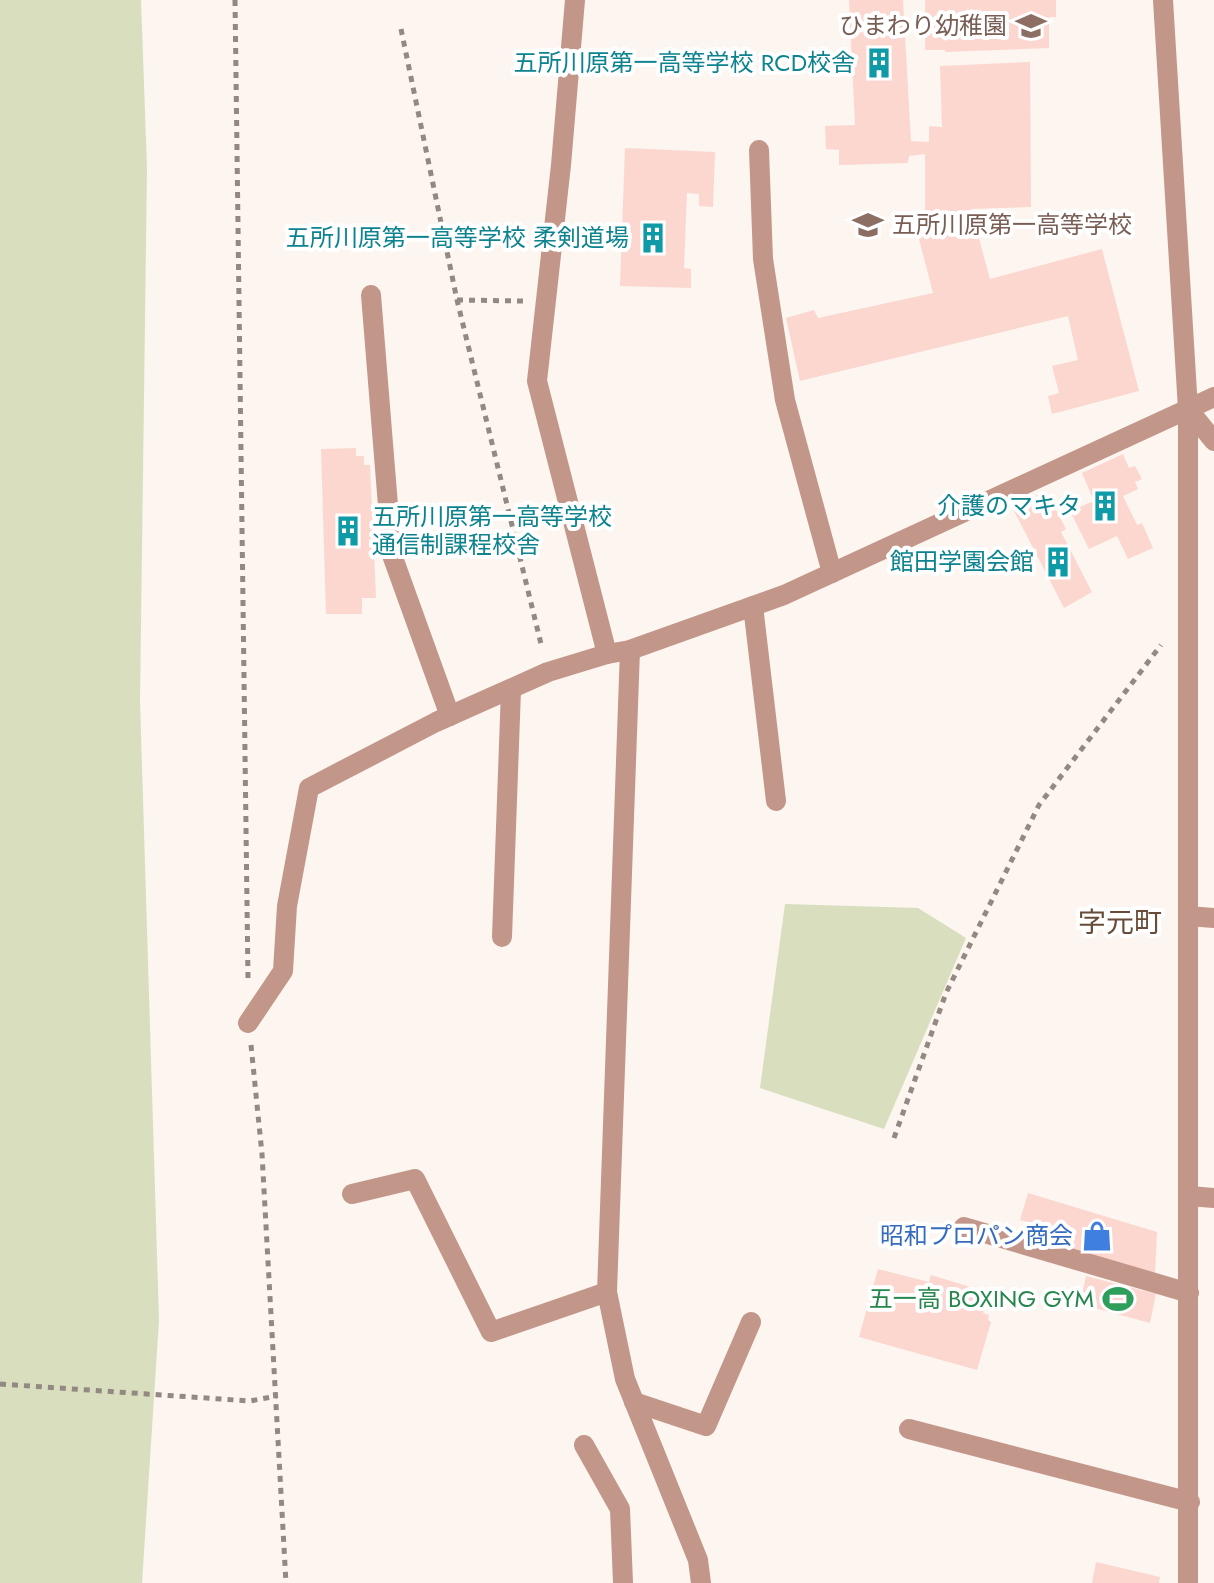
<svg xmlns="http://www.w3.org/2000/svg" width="1214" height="1583" font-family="Jost,'Noto Sans JP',sans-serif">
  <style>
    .green { fill: #d9debe }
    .building { fill: #fbd7d0 }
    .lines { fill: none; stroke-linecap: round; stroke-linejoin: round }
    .path { stroke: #938982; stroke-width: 5; stroke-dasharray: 6 6; stroke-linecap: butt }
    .minor { stroke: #c3968a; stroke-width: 20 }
    .labels { text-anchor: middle; stroke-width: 8; stroke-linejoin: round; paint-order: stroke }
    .education-label { font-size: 24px; fill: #785e54; stroke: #fff; text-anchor: end }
    .culture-label { font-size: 24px; fill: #0d838f; stroke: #fff; text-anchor: end }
    .shop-label { font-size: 24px; fill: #366cbe; stroke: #fff; text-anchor: end }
    .leisure-label { font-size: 24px; fill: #27864d; stroke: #fff; text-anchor: end }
    .quarter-label { font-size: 28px; fill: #684c39; stroke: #fff }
  </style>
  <rect width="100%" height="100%" fill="#fcf5f0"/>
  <!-- green -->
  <g class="green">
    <polygon points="0,0 141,0 147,168 140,701 159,1320 142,1583 0,1583"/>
    <polygon points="785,904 918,908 966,938 884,1129 760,1088"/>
  </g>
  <!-- building -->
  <g class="building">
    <polygon points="849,0 903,0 911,141 929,142 929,126 942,127 940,66 1030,62 1031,207 971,209 990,279 1102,249 1139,391 1052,414 1048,396 1059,393 1052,366 1078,360 1068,316 800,381 786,318 814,310 818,318 933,293 913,216 925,216 925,154 909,156 908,163 839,165 839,150 826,149 825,126 855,125"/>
    <polygon points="925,0 1056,0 1056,17 1049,17 1049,48 945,52 945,50 925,50"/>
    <polygon points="625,148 715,152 713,207 699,206 699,194 687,193 684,268 691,269 691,288 620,286"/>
    <polygon points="356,448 356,456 364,456 364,465 370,465 376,598 362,598 362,614 326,614 321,449"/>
    <polygon points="1123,454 1129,468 1135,466 1142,479 1135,482 1138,489 1123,496 1137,525 1142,523 1153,548 1128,559 1117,536 1089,549 1070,511 1094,501 1082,473"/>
    <polygon points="1046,491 1066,529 1061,532 1092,592 1064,608 1012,507"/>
    <polygon points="1028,1193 1157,1232 1155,1274 1036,1240 1041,1225 1020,1220"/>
    <polygon points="878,1269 929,1282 931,1275 990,1293 983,1313 989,1315 988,1320 991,1322 977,1370 859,1337"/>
    <polygon points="1086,1276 1156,1294 1150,1323 1080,1304"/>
    <polygon points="1096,1562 1160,1577 1159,1583 1092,1583"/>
  </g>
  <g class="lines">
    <!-- path -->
    <g class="path">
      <polyline points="235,0 248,979"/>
      <polyline points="401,29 457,300 542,648"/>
      <polyline points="457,300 524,301"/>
      <polyline points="251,1045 262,1154 286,1583"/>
      <polyline points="894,1138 946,993 1039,805 1161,645"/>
      <polyline points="0,1384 250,1401 277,1396"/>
    </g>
    <!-- minor -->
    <g class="minor">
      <polyline points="575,0 561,165 537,381 607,654"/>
      <polyline points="1163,0 1188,409 1188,1583"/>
      <polyline points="759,150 763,259 785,400 832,573"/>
      <polyline points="371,295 392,555 450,716"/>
      <polyline points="1188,409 1214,441"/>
      <polyline points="753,606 776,801"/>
      <polyline points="630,650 607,1292 625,1379 698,1560 701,1583"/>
      <polyline points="1188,916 1214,918"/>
      <polyline points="502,937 511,690"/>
      <polyline points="248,1023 283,971 287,906 309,788 436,722 548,672 607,654 630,650 784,595 1214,397"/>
      <polyline points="352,1194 415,1179 491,1332 607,1292"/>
      <polyline points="1189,1196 1214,1198"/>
      <polyline points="964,1227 1189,1293"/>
      <polyline points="634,1402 706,1426 751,1322"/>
      <polyline points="909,1429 1190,1502"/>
      <polyline points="584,1445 620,1509 623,1583"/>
    </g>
  </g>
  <!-- icons -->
  <defs>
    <g id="school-bare" transform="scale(2.4)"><path d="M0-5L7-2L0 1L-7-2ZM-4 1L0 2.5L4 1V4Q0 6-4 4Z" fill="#8d6e63" stroke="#fff" stroke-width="2.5" paint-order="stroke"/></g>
    <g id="building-bare" transform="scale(2.4)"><path d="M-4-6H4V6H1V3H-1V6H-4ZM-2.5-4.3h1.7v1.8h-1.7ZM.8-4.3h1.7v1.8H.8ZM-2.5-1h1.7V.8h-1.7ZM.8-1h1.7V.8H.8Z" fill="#0f9aa8" stroke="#fff" stroke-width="2.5" paint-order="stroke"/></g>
    <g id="shop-bare" transform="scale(2.4)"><path d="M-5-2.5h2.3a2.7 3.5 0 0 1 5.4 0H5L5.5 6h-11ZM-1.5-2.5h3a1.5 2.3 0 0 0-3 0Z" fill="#3f7fe0" stroke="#fff" stroke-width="2.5" paint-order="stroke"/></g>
    <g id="stadium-bare" transform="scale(2.4)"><path d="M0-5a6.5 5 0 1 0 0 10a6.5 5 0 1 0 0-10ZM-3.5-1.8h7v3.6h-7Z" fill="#2e9e5b" stroke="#fff" stroke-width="2.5" paint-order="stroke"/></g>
  </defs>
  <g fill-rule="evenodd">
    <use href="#school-bare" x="1031" y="26"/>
    <use href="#building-bare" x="879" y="63"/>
    <use href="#school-bare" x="868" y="225"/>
    <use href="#building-bare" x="653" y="238"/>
    <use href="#building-bare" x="1105" y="506"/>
    <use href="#building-bare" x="348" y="531"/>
    <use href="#building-bare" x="1058" y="562"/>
    <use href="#shop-bare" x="1097" y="1236"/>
    <use href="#stadium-bare" x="1118" y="1299"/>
  </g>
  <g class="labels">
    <!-- education labels -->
    <g class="education-label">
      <text x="1007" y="34">ひまわり幼稚園</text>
      <text x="892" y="233" text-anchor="start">五所川原第一高等学校</text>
    </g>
    <!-- culture labels -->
    <g class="culture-label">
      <text x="855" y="71">五所川原第一高等学校 RCD校舎</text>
      <text x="629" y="246">五所川原第一高等学校 柔剣道場</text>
      <text x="1081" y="514">介護のマキタ</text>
      <text x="372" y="525" text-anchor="start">五所川原第一高等学校<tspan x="372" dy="28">通信制課程校舎</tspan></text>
      <text x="1034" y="570">館田学園会館</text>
    </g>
    <!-- shop labels -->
    <g class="shop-label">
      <text x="1073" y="1244">昭和プロパン商会</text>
    </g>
    <!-- leisure labels -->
    <g class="leisure-label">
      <text x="1094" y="1307">五一高 BOXING GYM</text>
    </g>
    <!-- quarter labels -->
    <g class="quarter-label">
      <text x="1120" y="932">字元町</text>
    </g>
  </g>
</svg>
